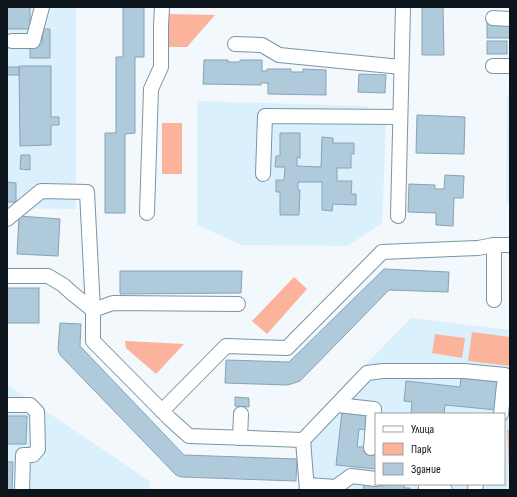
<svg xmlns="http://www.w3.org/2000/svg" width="517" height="497" font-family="'Sofia Sans Condensed',sans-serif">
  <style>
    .built { fill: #daf0fd; fill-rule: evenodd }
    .green { fill: #fbb49b }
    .building { fill: #aecadb; stroke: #89a3b4 }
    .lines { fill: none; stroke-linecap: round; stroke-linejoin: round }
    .minor-casing { stroke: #7a95a5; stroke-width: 16 }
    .minor { stroke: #fff; stroke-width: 14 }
  </style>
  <rect width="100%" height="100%" fill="#f2f8fb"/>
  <!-- built -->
  <g class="built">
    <polygon points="7,7 76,7 76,209 7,208"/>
    <polygon points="510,93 510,205 506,201 507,96"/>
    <polygon points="197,101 368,106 369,123 386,124 382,223 348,246 242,245 197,225"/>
    <path d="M411 318 510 330V490H313L306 426ZM376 414H504V484H376Z"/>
    <polygon points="7,386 9,386 149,481 150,490 7,490"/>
  </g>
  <!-- green -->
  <g class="green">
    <polygon points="168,14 215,15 187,47 168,47"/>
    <rect x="162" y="123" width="20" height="51"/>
    <polygon points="294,277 307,289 267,334 252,321"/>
    <polygon points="472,332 510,337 510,366 468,361"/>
    <polygon points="435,334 465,338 462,358 432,353"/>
    <polygon points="125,341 184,344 156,374 126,348"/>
    <polygon points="507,430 510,430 509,470"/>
  </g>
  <!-- building -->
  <g class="building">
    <rect x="7" y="7" width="23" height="22"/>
    <polygon points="123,7 144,7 144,57 135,57 135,133 125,134 125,213 105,213 105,133 116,133 116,57 123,57"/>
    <polygon points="422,7 443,7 444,55 422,55"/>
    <rect x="487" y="22" width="23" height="16"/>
    <polygon points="43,29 50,29 50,58 30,58 30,45 42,45"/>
    <rect x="487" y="41" width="20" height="13"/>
    <polygon points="204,60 228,60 228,62 240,62 240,60 262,60 262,71 267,71 267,69 291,69 291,72 303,72 303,69 326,70 326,95 268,94 268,83 261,83 261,85 203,84"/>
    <polygon points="19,66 51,66 51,117 59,117 59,125 51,125 51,145 20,146"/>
    <rect x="7" y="67" width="12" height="8"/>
    <polygon points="359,74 386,75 385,93 358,92"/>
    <polygon points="417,115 465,117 464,154 416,153"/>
    <polygon points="280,133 300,133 300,158 297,157 297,166 321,167 322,137 333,138 333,143 354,143 354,154 351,154 351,168 337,168 337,181 352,181 351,194 356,194 356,205 333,204 332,211 322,210 322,182 298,182 298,190 300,190 299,215 280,215 280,192 276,192 276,180 284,180 285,167 275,167 276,156 280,156"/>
    <polygon points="21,155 30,155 30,170 20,169"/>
    <polygon points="445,175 464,176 463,198 454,198 453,226 436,225 436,213 408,212 409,184 435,185 435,189 444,189"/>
    <polygon points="7,182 16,183 16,202 7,202"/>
    <polygon points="19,216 60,219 58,256 17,254"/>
    <polygon points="384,269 449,272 448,292 389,290 300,381 288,385 225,383 226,360 289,362"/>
    <polygon points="120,271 242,271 241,293 120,294"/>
    <rect x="7" y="288" width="32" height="35"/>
    <polygon points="60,323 81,324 80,346 184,455 297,459 296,481 181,477 176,475 60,355 58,350"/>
    <polygon points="461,377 500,382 497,410 445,405 444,414 411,414 412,402 404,401 406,381 460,387"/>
    <polygon points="235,397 249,398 249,407 235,406"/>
    <polygon points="342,412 376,416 376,431 359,429 357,447 364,447 364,452 376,454 376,469 336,465"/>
    <polygon points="7,416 27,416 26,444 7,444"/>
    <polygon points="7,462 13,462 12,490 7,490"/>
    <polygon points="364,484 384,486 385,484 404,484 404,488 410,488 410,490 363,490"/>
  </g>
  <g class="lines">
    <!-- minor casing -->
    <g class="minor-casing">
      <g id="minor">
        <polyline points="493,18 510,19"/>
        <polyline points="12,41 33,41 42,7"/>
        <polyline points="235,44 262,45 279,55 401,67"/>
        <polyline points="493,66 510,66"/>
        <polyline points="263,174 265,116 400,117"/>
        <polyline points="147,213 151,89 161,67 161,26 162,7"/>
        <polyline points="398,216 403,7"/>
        <polyline points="7,219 41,191 87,192 93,310 113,303 238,304"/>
        <polyline points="7,276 48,276 63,285 73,294 93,310 93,341 170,419 189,436 303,440 307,490"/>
        <polyline points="494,300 494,245 510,245"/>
        <polyline points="7,405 30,405 37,412 38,449 33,455 23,455 22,490"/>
        <polyline points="337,405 374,409 371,448"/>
        <polyline points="162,411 226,346 287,348 382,252 452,249 478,248 494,245"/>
        <polyline points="240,438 241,414"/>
        <polyline points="303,440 367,373 383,371 464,371 505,375 501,414"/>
        <polyline points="307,485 336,487 351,476 376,479"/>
        <polyline points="426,488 445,490"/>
        <polyline points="475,490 476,484"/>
      </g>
    </g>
    <!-- minor -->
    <use href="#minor" class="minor"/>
  </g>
  <!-- border -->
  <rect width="517" height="497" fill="none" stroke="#0b151b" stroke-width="16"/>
  <!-- legend -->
  <rect x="375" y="413" width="130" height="72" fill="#ffffff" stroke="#9da1a4"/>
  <rect x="383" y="426" width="20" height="6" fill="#ffffff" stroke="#9da1a4"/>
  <text x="411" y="433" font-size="12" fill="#0b151b">Улица</text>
  <rect x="383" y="443" width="20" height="12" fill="#fbb49b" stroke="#9da1a4"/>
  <text x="411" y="453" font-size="12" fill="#0b151b">Парк</text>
  <rect x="383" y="463" width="20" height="12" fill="#aecadb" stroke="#9da1a4"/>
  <text x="411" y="473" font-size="12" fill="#0b151b">Здание</text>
</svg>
